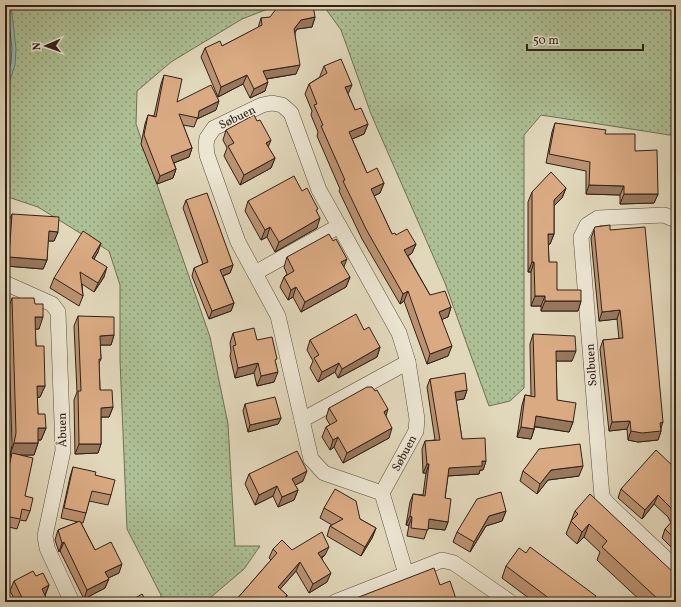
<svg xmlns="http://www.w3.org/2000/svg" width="681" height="607" font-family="Vollkorn,serif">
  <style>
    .park { fill: url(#park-dots); stroke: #6e7056 }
    .water { fill: url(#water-ripples); stroke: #6c7c75 }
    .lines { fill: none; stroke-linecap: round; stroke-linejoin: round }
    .shore { stroke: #626d66; stroke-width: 1 }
    .street-casing { stroke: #5c4e41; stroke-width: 16 }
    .street { stroke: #ece5d2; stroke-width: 15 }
    .wall { fill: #bb9271; stroke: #302119 }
    .shaded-wall { fill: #99775c; stroke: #302119 }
    .building { fill: #daaa83; stroke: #302119 }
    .labels { text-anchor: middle; stroke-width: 3; stroke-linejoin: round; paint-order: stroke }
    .street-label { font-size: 12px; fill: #302119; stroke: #ece5d2 }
  </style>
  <defs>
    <pattern id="park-dots" width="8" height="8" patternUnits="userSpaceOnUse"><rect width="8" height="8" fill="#adbf94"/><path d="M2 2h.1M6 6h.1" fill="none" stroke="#8d9b78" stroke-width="1.8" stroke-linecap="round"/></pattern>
    <pattern id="water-ripples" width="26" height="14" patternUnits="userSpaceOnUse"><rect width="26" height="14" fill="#94b9b3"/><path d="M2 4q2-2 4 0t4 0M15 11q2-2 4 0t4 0" fill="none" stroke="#799691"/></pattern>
  </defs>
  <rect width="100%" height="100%" fill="#e1d7ba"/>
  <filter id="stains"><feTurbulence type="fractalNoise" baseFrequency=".005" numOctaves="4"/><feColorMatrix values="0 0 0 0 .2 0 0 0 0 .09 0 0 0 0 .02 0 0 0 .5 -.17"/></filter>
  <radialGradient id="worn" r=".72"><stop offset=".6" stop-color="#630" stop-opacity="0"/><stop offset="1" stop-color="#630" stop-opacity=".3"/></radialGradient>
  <!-- park -->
  <g class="park">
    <polygon points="5,5 278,5 242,19 171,62 137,91 136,124 210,337 228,424 235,546 260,546 244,569 205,602 161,602 161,595 127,529 120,360 120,285 109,251 38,207 5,196"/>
    <polygon points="323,5 676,5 676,136 541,115 524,135 524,388 510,401 489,406 445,283 371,114 341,30"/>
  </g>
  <!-- water -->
  <polygon class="water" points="5,5 11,5 16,49 15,65 7,89 5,89"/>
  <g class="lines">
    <!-- shore -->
    <polyline class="shore" points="5,81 11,63 12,49 7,5"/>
    <!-- street casing -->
    <g class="street-casing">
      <g id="street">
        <polyline points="676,220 664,215 598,218 587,225 581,237 602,497 609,505 676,568"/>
        <polyline points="255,273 339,226"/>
        <polyline points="5,283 52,304 58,312 63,451 45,536 47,548 72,602"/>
        <polyline points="302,420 408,362"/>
        <polyline points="382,493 324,473 311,459 278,316 238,242 207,155 206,145 207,138 214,128 262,105 272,103 282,105 291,113 319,190 399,333 408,362 417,419 416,431 382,493 406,574"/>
        <polyline points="335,602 442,560 454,563 510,602"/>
      </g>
    </g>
    <!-- street -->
    <use href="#street" class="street"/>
  </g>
  <!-- wall -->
  <g class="wall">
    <polygon points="315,17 312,27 297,29 295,33 296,74 267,79 265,91 250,98 243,84 218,97 201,57 205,48 222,46 258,28 261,18"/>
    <polygon points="324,66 348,94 355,110 368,124 364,134 352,139 367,173 384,183 380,193 374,196 392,234 396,235 416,244 412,253 408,256 430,295 451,307 448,317 442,319 448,356 427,364 404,301 400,304 362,239 339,191 340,189 317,136 318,132 311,115 312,111 305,94 309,84 320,77 320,76"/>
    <polygon points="164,75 177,102 216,110 197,119 194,127 183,125 192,148 189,157 174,163 176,169 173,178 157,184 141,144 145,124 148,115 154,116 161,84"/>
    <polygon points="555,123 605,134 635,151 658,194 654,203 620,204 620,195 586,194 586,171 546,163 552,132"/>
    <polygon points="226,130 268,147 275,158 271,168 240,185 224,156 227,148 223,140"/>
    <polygon points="566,188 562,198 554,206 554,234 550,244 548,244 549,262 557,290 581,301 578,311 541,311 541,306 531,306 531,272 528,272 528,202 532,192"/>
    <polygon points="302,191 317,212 317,228 275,252 267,237 261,240 245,211 248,201"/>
    <polygon points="676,193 676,202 674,200"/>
    <polygon points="186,200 233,265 230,273 223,276 234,303 231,311 209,319 192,276 194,268 203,264 183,208"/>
    <polygon points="12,214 58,232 54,241 48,241 47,260 43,269 6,266 8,223"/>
    <polygon points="595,227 610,230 661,428 661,431 658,440 638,442 628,440 627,429 609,431 600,349 603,340 619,339 617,319 599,321 591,238"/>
    <polygon points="98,252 94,259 104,277 94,292 82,284 83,296 79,306 50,288 54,278"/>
    <polygon points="287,257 350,277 346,287 301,312 293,297 288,300 280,287 284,277 287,274 284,267"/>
    <polygon points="12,298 35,304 39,329 35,329 36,346 45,386 40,397 37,398 38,414 46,428 41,440 38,440 38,443 34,455 19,455 25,496 30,511 26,521 20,520 17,529 5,526 5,479 8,463 11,455 10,455 12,445 8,310"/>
    <polygon points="78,316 114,335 111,345 100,345 101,359 99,363 100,390 113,407 109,417 101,417 101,444 98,453 75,454 74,400 77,392 74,326"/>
    <polygon points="364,330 380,347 377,357 338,378 335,372 318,382 310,368 313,361 307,350 310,340"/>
    <polygon points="233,333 257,340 276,364 274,382 257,386 254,373 235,378 230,356 231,351 230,343"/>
    <polygon points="533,334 572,361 556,361 557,400 573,422 569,432 535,427 531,439 517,437 522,405 525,395 531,396 530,344"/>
    <polygon points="430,379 467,390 464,399 456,400 462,439 486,461 483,470 480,470 479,474 448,476 445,498 448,522 445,530 428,528 424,539 407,536 409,525 406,525 410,502 413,494 423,495 426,473 423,473 422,449 425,441 435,440 427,387"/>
    <polygon points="245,404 281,418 278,424 248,432 243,411"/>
    <polygon points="329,408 386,416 389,438 343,463 334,447 330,450 322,437 326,427 330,425 326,418"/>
    <polygon points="73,467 95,475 111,495 108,505 89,501 86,513 83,523 81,523 95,550 119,573 108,578 105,588 84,599 60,551 59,552 55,540 58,530 78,522 61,518 70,477"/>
    <polygon points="676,469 676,552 662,538 665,529 671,523 668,517 654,504 642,519 618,498 621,489"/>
    <polygon points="523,471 579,476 548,480 537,494 520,481"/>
    <polygon points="249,474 303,481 295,485 298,490 294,500 278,507 273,496 255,505 245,484"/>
    <polygon points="324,508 360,519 376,528 372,538 361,556 327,536 330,526 332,525 320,518"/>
    <polygon points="506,511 502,521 486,526 470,552 453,542 457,532"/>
    <polygon points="575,511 676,602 642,602 597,560 600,552 584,537 577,544 566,534"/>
    <polygon points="273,549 292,550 325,555 322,558 327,582 309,593 296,571 280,589 287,595 285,602 236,602 236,600 271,560 269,558"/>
    <polygon points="506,566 594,602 534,602 502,578"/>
    <polygon points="36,576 49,585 45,596 48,602 16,602 10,591 14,581"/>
  </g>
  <!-- shaded-wall -->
  <g class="shaded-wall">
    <polygon points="315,17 312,27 297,29 291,38 294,29 301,20"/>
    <polygon points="300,65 296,74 259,80 263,71"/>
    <polygon points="247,75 243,84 218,97 221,87"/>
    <polygon points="268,82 265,91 250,98 254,89"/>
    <polygon points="352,85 348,94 345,87"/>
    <polygon points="219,101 216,110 197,119 199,111"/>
    <polygon points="368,124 364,134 345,142 349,132"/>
    <polygon points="271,140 267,150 266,143"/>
    <polygon points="192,148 189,157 168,165 171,156"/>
    <polygon points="275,158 271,168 240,185 244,175"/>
    <polygon points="176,169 173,178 157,184 160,176"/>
    <polygon points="384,183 380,193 367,199 371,189"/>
    <polygon points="589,185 624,186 620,195 586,194"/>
    <polygon points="566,188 562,198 550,210 554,200"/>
    <polygon points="624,194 658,194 654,203 620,204"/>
    <polygon points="320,218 317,228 275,252 279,242"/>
    <polygon points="270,227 267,237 261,240 265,230"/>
    <polygon points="49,231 58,232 54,241 45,241"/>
    <polygon points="548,234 554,234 550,244 545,244"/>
    <polygon points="101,243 98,252 89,267 92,258"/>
    <polygon points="416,244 412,253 401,260 404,250"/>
    <polygon points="9,257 47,260 43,269 6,266"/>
    <polygon points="347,259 343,269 341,262"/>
    <polygon points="532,262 534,262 531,272 528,272"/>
    <polygon points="233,265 230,273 217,278 220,270"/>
    <polygon points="107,267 104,277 94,292 98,283"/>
    <polygon points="350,277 346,287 301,312 305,302"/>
    <polygon points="296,287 293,297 288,300 291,290"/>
    <polygon points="408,291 404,301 400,304 403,294"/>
    <polygon points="535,296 545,296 541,306 531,306"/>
    <polygon points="545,301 581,301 578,311 541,311"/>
    <polygon points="234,303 231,311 209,319 212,311"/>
    <polygon points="451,307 448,317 436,322 439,312"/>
    <polygon points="620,310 617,319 599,321 602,312"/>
    <polygon points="35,317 43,317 39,329 31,329"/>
    <polygon points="114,335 111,345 96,345 100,336"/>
    <polygon points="452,346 448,356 427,364 430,354"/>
    <polygon points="380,347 377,357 338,378 342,369"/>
    <polygon points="556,351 576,351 572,361 553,361"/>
    <polygon points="258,363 254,373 235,378 238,368"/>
    <polygon points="339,363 335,372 318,382 322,372"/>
    <polygon points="278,372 274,382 257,386 261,376"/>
    <polygon points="37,386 45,386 40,397 33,398"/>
    <polygon points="467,390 464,399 452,401 455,392"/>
    <polygon points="113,407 109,417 97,417 101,408"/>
    <polygon points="388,409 385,419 384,412"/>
    <polygon points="536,416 573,422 569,432 532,426"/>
    <polygon points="281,418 278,424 248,432 250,425"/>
    <polygon points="630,421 627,429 609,431 612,422"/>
    <polygon points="663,422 660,431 661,431 658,440 638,442 628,440 631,431"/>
    <polygon points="521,427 534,429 531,439 517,437"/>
    <polygon points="38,428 46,428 41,440 33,440"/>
    <polygon points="392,428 389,438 343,463 347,453"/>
    <polygon points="338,437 334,447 330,450 333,440"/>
    <polygon points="14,443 38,443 34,455 10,455"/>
    <polygon points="79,444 101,444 98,453 75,454"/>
    <polygon points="482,461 486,461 483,470 480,470 479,474 446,476 449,468"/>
    <polygon points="427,464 429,464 426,473 423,473"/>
    <polygon points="583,466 579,476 548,480 537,494 540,484 551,470"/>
    <polygon points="307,471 303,481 288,489 292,479"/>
    <polygon points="277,486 273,496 255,505 259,495"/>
    <polygon points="298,490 294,500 278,507 282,497"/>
    <polygon points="658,495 654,504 642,519 645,510"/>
    <polygon points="506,511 502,521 486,526 470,552 474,542 489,516"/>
    <polygon points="410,516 412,517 409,525 406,525"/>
    <polygon points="429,519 448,522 445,530 426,528"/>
    <polygon points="589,524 584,537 577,544 582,532"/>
    <polygon points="376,528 372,538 361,556 365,547"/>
    <polygon points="64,542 60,551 59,552 62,543"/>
    <polygon points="329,547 325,555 315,561 318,553"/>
    <polygon points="300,562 296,571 275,595 278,587"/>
    <polygon points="122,564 119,573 102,581 105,572"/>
    <polygon points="331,573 327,582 309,593 313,584"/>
    <polygon points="109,579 105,588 84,599 87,590"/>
    <polygon points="49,585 45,595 38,599 42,589"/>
    <polygon points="287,595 285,602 281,602"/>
  </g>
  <!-- building -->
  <g class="building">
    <polygon points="279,5 313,5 315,17 301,20 294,29 300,65 263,71 268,82 254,89 247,75 221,87 205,48 220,41 222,46 262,25 261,18 270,17"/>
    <polygon points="341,59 352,85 345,87 355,110 361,108 368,124 349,132 367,173 377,168 384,183 371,189 392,234 395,233 396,235 407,229 416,244 404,250 430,295 445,291 451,307 439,312 452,346 430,354 408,291 403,294 366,229 343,181 345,180 321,126 323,125 314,105 317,104 309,84 327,73 324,66"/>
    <polygon points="164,75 182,79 177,102 211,85 219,101 199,111 198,118 179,114 192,148 171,156 176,169 160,176 144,135 148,115 156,117"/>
    <polygon points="254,115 257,121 260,120 271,140 266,143 275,158 244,175 228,146 234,143 226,130"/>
    <polygon points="555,123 606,130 605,134 635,134 635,151 657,150 658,194 624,194 624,186 589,185 590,162 549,154"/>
    <polygon points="551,172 566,188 554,200 554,234 548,234 549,262 557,262 557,290 581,290 581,301 545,301 545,296 535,296 534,262 532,262 532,192"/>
    <polygon points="294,176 302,191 307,188 318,209 316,210 320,218 279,242 270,227 265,230 248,201"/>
    <polygon points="207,193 233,265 220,270 234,303 212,311 194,268 208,262 186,200"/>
    <polygon points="12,214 59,217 58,232 49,231 47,260 9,257"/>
    <polygon points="610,225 610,230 645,227 663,422 660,423 661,431 642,433 631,431 630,421 612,422 603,340 623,338 620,310 602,312 594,229 595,227"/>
    <polygon points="83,231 101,243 92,258 107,267 98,283 80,272 83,296 54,278"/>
    <polygon points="329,234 333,241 336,239 347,259 341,262 350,277 305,302 296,287 291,290 284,277 294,271 287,257"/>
    <polygon points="12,298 34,298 35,304 43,304 43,317 35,317 36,346 44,346 45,386 37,386 38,414 45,414 46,428 38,428 38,443 14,443 16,433"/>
    <polygon points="356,314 364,330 369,327 380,347 342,369 339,363 322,372 314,358 319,355 310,340"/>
    <polygon points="78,316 114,317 114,335 100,336 101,359 99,359 100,390 112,390 113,407 101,408 101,444 79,444 78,391 81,391"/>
    <polygon points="254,328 257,340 272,337 277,359 275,360 278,372 261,376 258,363 238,368 233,346 236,345 233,333"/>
    <polygon points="533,334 575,336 576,351 556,351 557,400 576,403 573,422 536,416 534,429 521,427 525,395 535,397"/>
    <polygon points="465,373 467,390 455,392 462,439 485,438 486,461 482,461 482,466 449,468 445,498 451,499 448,522 429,519 428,530 411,528 412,517 410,516 413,494 425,496 429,464 427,464 425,441 440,440 430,379"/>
    <polygon points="367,387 372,387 375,391 377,390 388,409 384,412 392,428 347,453 338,437 333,440 326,427 337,421 329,408"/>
    <polygon points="275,397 281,418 250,425 245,404"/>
    <polygon points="580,444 583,466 551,470 540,484 523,471 539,449"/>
    <polygon points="656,450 676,469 676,540 665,529 676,517 671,508 658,495 645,510 621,489"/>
    <polygon points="297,451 307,471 292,479 298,490 282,497 277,486 259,495 249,474"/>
    <polygon points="12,453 33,458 25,496 33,498 30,511 22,509 20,519 5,516 5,486"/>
    <polygon points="73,467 96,472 95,475 115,480 111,495 92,491 86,513 64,508"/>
    <polygon points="335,489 356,501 360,519 376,528 365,547 330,526 343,519 324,508"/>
    <polygon points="501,492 506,511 489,516 474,542 457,532 477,499"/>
    <polygon points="590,494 676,575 676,602 661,602 602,547 607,541 589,524 582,532 571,521 578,514 575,511"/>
    <polygon points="80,521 95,550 111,542 122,564 105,572 109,579 87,590 64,542 62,543 58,530"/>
    <polygon points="322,532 329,547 318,553 331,573 313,584 300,562 278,587 287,595 281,602 269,602 267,600 265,602 238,602 236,600 277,553 273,549 282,540 292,550"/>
    <polygon points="530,547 596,596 592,602 554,602 506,566 519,548 526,553"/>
    <polygon points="434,568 440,585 450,581 457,602 346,602"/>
    <polygon points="33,571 36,576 43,573 49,585 42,589 48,602 24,602 14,581"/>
    <polygon points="142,594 147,602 129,602"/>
  </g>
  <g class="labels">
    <!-- street labels -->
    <g class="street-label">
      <text transform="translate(237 117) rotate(-26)" y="4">Søbuen</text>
      <text transform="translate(591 365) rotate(-94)" y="4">Solbuen</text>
      <text transform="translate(62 430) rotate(-91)" y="4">Åbuen</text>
      <text transform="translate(404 453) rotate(-62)" y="4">Søbuen</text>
    </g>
  </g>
  <!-- margin -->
  <rect width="681" height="607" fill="none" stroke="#e1d7ba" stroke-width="20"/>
  <rect x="6" y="6" width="669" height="595" fill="none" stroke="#302119" stroke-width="2"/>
  <rect x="10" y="10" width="661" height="587" fill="none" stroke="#302119"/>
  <!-- north arrow -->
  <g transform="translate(46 46) rotate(268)" stroke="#ece5d2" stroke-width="3" paint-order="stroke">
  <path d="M0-3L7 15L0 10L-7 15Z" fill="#302119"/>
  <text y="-6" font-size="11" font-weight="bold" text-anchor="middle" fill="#302119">N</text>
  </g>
  <!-- scale -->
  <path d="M527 44v6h116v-6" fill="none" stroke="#302119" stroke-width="2"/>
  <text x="533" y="44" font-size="12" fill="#302119" stroke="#ece5d2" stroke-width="3" paint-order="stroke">50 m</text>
  <rect width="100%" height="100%" filter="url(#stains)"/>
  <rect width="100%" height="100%" fill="url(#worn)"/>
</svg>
